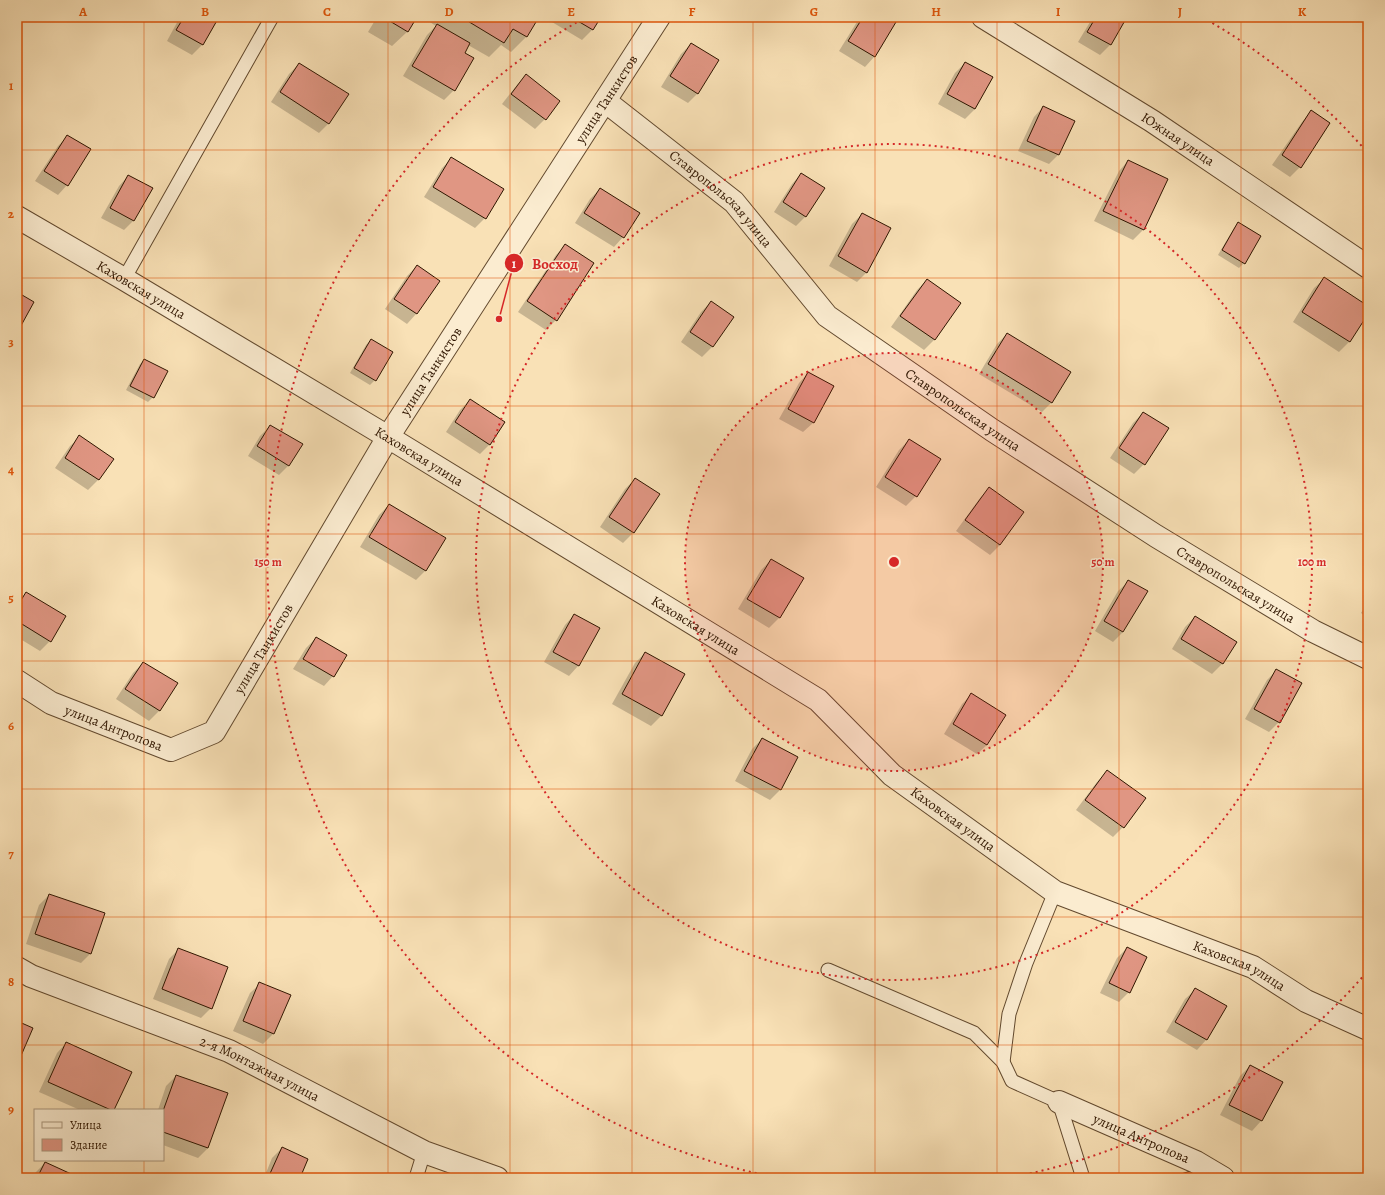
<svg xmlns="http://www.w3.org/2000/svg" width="1385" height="1195" font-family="Alegreya,serif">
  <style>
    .shadow { fill: #0003 }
    .building { fill: #e09683; stroke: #301600 }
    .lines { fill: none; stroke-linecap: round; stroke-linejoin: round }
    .service-casing { stroke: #62492e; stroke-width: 15 }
    .minor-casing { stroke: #62492e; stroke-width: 24 }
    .service { stroke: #fbecd0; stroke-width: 13 }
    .minor { stroke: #fbecd0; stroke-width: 22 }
    .grid { fill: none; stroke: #df560b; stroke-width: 1; stroke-opacity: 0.55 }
    .ring { fill: none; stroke: #d62828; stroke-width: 2; stroke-dasharray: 2 4 }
    .labels { text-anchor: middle; stroke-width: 3; stroke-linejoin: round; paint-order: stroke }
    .street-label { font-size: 14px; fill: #301600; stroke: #fbecd0 }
    .centre { fill: #d62828; stroke: #fbecd0; stroke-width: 2 }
    .ring-label { font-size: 12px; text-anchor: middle; font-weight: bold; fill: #d62828; stroke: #fbecd0; stroke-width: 3; stroke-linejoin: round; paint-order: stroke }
    .leader { fill: none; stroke: #d62828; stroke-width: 1.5 }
    .callout-dot { fill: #d62828; stroke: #fbecd0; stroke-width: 1.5 }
    .mark-label { font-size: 12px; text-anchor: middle; font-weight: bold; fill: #fff }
    .callout-label { font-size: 15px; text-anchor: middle; font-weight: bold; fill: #d62828; stroke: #fbecd0; stroke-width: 3; stroke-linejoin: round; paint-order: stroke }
    .neatline { fill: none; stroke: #df560b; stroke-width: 1.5 }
    .grid-label { font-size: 13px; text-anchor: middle; font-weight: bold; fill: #df560b }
  </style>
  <rect width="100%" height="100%" fill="#f9e1b6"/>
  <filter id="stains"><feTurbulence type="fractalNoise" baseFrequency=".005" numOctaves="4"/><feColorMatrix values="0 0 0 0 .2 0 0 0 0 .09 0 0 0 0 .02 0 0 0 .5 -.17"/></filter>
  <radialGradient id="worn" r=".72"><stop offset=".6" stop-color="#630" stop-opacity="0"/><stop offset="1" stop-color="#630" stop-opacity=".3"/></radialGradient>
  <!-- shadow -->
  <g class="shadow">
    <polygon points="180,17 218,17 202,45 192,55 167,41"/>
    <polygon points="377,17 406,17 405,18 412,22 407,32 392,46 368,32"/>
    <polygon points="422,17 538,17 526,37 511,52 501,45 489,57 468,45 463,54 472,59 454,90 444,100 403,76 427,35 436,26"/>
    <polygon points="555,17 600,17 592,30 582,40 552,22"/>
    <polygon points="860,17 898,18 874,57 865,67 839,51"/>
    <polygon points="1093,17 1126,17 1110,45 1100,55 1078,42"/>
    <polygon points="691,44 698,93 688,103 661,87 681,54"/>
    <polygon points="965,63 992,78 975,109 965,119 938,104 955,73"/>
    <polygon points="299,64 329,123 319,133 271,102 289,74"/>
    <polygon points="526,75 545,119 535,129 502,104 517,85"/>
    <polygon points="1043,107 1059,154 1049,164 1018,151 1034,117"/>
    <polygon points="1311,112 1300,167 1290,177 1272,165 1302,122"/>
    <polygon points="68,136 67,185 58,195 35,181 58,146"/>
    <polygon points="452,158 485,218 475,228 424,197 442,168"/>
    <polygon points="1128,161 1167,180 1143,230 1133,240 1094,221 1119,171"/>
    <polygon points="801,174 806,216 796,226 774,212 792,184"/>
    <polygon points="128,176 134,220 124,230 101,218 119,186"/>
    <polygon points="600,189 623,237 614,247 575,223 590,199"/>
    <polygon points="862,214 867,272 857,282 829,266 852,224"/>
    <polygon points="1238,223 1244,263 1239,268 1218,255 1234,228"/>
    <polygon points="565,246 593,264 556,320 546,330 518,312 556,255"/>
    <polygon points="417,266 439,281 416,314 407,324 385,309 407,276"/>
    <polygon points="1324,279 1368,307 1368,312 1349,342 1339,352 1293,322 1314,288"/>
    <polygon points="927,280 960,303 934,340 924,350 891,327 917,290"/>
    <polygon points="711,302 733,317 712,347 702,357 681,342 701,312"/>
    <polygon points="1007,334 1051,403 1042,412 979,374 997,344"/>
    <polygon points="371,340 375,380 370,385 350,373 366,345"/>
    <polygon points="145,360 153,397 148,402 126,390 140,364"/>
    <polygon points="808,373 833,386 813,423 803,432 779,419 799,383"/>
    <polygon points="470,400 490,444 480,454 446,432 460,410"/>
    <polygon points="1143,413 1167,429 1144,464 1134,474 1110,458 1133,423"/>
    <polygon points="270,426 289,465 279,475 248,456 260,436"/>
    <polygon points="80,437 112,459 98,480 88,490 55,468 70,446"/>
    <polygon points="909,440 940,460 916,496 906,506 876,487 899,450"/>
    <polygon points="635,479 658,494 633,533 623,543 600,527 625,489"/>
    <polygon points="990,488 1023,512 1000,545 990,555 956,531 980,498"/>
    <polygon points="389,505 426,570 416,580 360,547 379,515"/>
    <polygon points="771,560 802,579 779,618 769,628 738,609 761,570"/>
    <polygon points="1128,582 1123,632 1113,642 1095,631 1118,591"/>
    <polygon points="26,593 50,641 40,651 17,637 17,602"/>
    <polygon points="1368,602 1368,618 1361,613"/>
    <polygon points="574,615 578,666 569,676 544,662 565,625"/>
    <polygon points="1195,617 1236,642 1222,664 1212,674 1172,649 1185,627"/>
    <polygon points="316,638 333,676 324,686 293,669 306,648"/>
    <polygon points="645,653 684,675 661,716 651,726 612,704 635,663"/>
    <polygon points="143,663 176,684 159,711 149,721 116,699 133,673"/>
    <polygon points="1277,670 1279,722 1269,732 1245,719 1267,680"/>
    <polygon points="972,694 987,745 977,754 944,734 962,704"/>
    <polygon points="762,739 797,757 780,790 770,800 735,781 752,749"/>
    <polygon points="1107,772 1144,798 1123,827 1113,837 1076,810 1097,782"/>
    <polygon points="49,895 91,953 81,963 26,944 39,905"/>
    <polygon points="1127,948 1146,957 1129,992 1119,1002 1100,993 1117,958"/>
    <polygon points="179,949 211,1008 201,1018 153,999 169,959"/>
    <polygon points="260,984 289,996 273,1034 263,1044 233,1031 250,993"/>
    <polygon points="1195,990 1225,1006 1206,1040 1197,1050 1166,1032 1185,999"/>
    <polygon points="66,1043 113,1110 80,1110 39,1092 57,1053"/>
    <polygon points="1250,1066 1261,1121 1252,1131 1220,1115 1240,1076"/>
    <polygon points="176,1076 208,1148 198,1158 163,1145 163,1110 158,1110 166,1086"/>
    <polygon points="282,1148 299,1178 264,1178 272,1158"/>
    <polygon points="45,1163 77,1178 33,1178 35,1173"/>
  </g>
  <!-- building -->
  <g class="building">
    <polygon points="184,17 219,17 203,45 176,30"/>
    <polygon points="383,17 407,17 406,18 414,22 408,32"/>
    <polygon points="461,17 539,17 527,37 513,29 504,43"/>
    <polygon points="571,17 601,17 593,30"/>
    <polygon points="863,17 899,17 875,57 848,41"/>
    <polygon points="1096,17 1127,17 1111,45 1087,32"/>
    <polygon points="437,24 470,43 465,53 474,58 455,91 412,66"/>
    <polygon points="691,43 719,60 698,94 670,76"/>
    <polygon points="965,62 993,77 975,109 947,94"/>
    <polygon points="299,63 349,94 329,124 280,92"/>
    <polygon points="526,74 560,101 546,120 511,94"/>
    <polygon points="1043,106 1075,121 1059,155 1027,141"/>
    <polygon points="1311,110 1330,123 1301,168 1282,155"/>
    <polygon points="67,135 91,149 68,186 44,171"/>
    <polygon points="451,157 504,189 486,219 433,187"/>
    <polygon points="1128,160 1168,179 1144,230 1103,211"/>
    <polygon points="801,173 825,188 806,217 783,202"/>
    <polygon points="128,175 153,188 134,221 110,208"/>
    <polygon points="600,188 640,213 624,238 584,213"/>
    <polygon points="862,213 891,228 867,273 838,256"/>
    <polygon points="1238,222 1261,236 1245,264 1222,250"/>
    <polygon points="565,244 594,263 557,321 527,301"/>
    <polygon points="417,265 440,281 417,314 394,299"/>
    <polygon points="1324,277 1368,306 1368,314 1350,342 1302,312"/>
    <polygon points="927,279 961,303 935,340 900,316"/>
    <polygon points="17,292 34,302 17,333"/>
    <polygon points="711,301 734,317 713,347 690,332"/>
    <polygon points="1007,333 1071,372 1052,403 988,364"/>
    <polygon points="371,339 393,352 376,381 354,368"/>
    <polygon points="144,359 168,371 154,398 130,386"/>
    <polygon points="808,372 834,386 814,423 788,409"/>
    <polygon points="470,399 505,422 490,445 455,422"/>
    <polygon points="1143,412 1169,428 1145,465 1119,448"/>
    <polygon points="270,425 303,444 289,466 257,446"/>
    <polygon points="79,435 114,459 99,480 65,458"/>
    <polygon points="909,439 941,459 917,497 885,477"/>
    <polygon points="635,478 660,494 634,533 609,517"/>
    <polygon points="989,487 1024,512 1000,545 965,520"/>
    <polygon points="389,504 446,538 426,571 369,537"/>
    <polygon points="771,559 804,578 780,618 747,599"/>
    <polygon points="1128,580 1148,591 1123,632 1104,621"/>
    <polygon points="26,592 66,616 51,642 17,621 17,607"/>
    <polygon points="574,614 600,628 579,666 553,652"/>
    <polygon points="1195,616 1237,642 1223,664 1181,639"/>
    <polygon points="316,637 347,655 334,677 303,659"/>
    <polygon points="645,652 685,674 662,716 622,694"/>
    <polygon points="143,662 178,683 160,711 125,689"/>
    <polygon points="1276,669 1302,683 1280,723 1254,709"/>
    <polygon points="971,693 1006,715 987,745 953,724"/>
    <polygon points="762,738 798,757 781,790 744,771"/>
    <polygon points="1107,770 1146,798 1124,828 1085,800"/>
    <polygon points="49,894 105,913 91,954 35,934"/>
    <polygon points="1127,947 1147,957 1130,993 1109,983"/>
    <polygon points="178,948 228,967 212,1009 162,989"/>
    <polygon points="259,982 291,995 274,1034 243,1021"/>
    <polygon points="1195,988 1227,1006 1207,1040 1175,1022"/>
    <polygon points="17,1021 33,1028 17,1065"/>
    <polygon points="66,1042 132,1072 114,1110 111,1110 48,1082"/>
    <polygon points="1250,1065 1283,1082 1262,1121 1229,1105"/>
    <polygon points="176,1075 228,1093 208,1148 163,1132 163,1111"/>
    <polygon points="282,1147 308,1159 300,1178 268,1178"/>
    <polygon points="45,1162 80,1178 37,1178"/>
    <polygon points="1191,1171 1193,1178 1167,1178"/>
  </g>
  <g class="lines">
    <!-- service casing -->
    <g class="service-casing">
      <g id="service">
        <polyline points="124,279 272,17"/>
        <polyline points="828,970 974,1033 1003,1062 1012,1081 1059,1102 1083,1178"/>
        <polyline points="1003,1062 1009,1014 1026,963 1055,892"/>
        <polyline points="416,1178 424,1152"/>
      </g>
    </g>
    <!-- minor casing -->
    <g class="minor-casing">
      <g id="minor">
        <path id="s1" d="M983 17 1152 121 1368 267"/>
        <path id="s2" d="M605 101 734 202 827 316 992 430 1156 536 1313 631 1368 658"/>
        <path id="s3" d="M17 217 124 279 388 437 818 700 892 775 1055 892 1253 967 1306 1001 1368 1029"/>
        <path id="s4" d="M17 681 51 703 171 750 214 732 388 437 659 17"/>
        <path id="s5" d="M17 968 31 976 229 1051 424 1152 497 1178"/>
        <path id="s6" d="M1059 1102 1196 1162 1223 1178"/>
      </g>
    </g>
    <!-- service -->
    <use href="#service" class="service"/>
    <!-- minor -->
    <use href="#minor" class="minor"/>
  </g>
  <!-- grid -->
  <path class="grid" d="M144 17V1110M266 17V1178M388 17V1178M510 17V1178M632 17V1178M753 17V1178M875 17V1178M997 17V1178M1119 17V1178M1241 17V1178M17 150H1368M17 278H1368M17 406H1368M17 534H1368M17 661H1368M17 789H1368M17 917H1368M17 1045H1368M144 1160V1178"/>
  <!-- distance rings -->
  <circle cx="894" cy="562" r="209" fill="#d62828" fill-opacity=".12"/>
  <g class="ring">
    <circle cx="894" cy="562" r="209"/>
    <circle cx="894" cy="562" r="418"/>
    <path d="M1366 973A626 626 0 0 1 1008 1178M780 1178A626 626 0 0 1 586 17M1202 17A626 626 0 0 1 1366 151"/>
  </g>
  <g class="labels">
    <!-- street labels -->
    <g class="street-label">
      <text dy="5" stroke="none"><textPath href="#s4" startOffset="961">улица Танкистов</textPath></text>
      <text dy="5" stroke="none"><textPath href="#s1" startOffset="230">Южная улица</textPath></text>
      <text dy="5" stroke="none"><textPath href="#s2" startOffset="152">Ставропольская улица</textPath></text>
      <text dy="5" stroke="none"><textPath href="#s3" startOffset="144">Каховская улица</textPath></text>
      <text dy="5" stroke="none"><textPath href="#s4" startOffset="637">улица Танкистов</textPath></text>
      <text dy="5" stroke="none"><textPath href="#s2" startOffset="476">Ставропольская улица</textPath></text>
      <text dy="5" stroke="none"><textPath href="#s3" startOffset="468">Каховская улица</textPath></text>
      <text dy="5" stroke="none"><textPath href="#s2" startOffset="800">Ставропольская улица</textPath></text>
      <text dy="5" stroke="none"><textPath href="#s3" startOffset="792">Каховская улица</textPath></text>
      <text dy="5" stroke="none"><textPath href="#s4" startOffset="313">улица Танкистов</textPath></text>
      <text dy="5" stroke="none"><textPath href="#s4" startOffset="108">улица Антропова</textPath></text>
      <text dy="5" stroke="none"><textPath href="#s3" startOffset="1116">Каховская улица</textPath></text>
      <text dy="5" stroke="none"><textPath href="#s3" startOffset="1440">Каховская улица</textPath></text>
      <text dy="5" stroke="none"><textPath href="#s5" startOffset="263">2-я Монтажная улица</textPath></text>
      <text dy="5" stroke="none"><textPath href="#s6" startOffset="90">улица Антропова</textPath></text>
    </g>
  </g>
  <circle cx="894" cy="562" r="6" class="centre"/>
  <g class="ring-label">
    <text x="1103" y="566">50 m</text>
    <text x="1312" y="566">100 m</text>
    <text x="268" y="566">150 m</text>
  </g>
  <!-- callouts -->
  <path class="leader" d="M499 319L514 263"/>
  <g class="callout-dot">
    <circle cx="499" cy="319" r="4"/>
    <circle cx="514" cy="263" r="10"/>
  </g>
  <g class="mark-label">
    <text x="514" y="268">1</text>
  </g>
  <g class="callout-label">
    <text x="555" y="269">Восход</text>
  </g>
  <!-- margin -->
  <rect width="1385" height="1195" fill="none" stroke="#f9e1b6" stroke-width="44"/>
  <!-- legend -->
  <rect x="34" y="1109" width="130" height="52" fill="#fbecd0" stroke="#aa967d"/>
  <rect x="42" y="1122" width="20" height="6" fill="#fbecd0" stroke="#aa967d"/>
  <text x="70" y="1129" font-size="12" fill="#301600">Улица</text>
  <rect x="42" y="1139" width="20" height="12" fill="#e09683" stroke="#aa967d"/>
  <text x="70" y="1149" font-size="12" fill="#301600">Здание</text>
  <rect x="22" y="22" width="1341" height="1151" class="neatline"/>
  <g class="grid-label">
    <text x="83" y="16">A</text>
    <text x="205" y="16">B</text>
    <text x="327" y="16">C</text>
    <text x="449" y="16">D</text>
    <text x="571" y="16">E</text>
    <text x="692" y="16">F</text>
    <text x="814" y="16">G</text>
    <text x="936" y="16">H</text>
    <text x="1058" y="16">I</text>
    <text x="1180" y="16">J</text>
    <text x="1302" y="16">K</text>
    <text x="11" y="90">1</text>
    <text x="11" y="218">2</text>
    <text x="11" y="346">3</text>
    <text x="11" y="474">4</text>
    <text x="11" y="602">5</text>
    <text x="11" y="730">6</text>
    <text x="11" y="858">7</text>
    <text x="11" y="986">8</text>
    <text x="11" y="1114">9</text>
  </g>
  <rect width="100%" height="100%" filter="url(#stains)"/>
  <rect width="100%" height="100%" fill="url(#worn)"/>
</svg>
